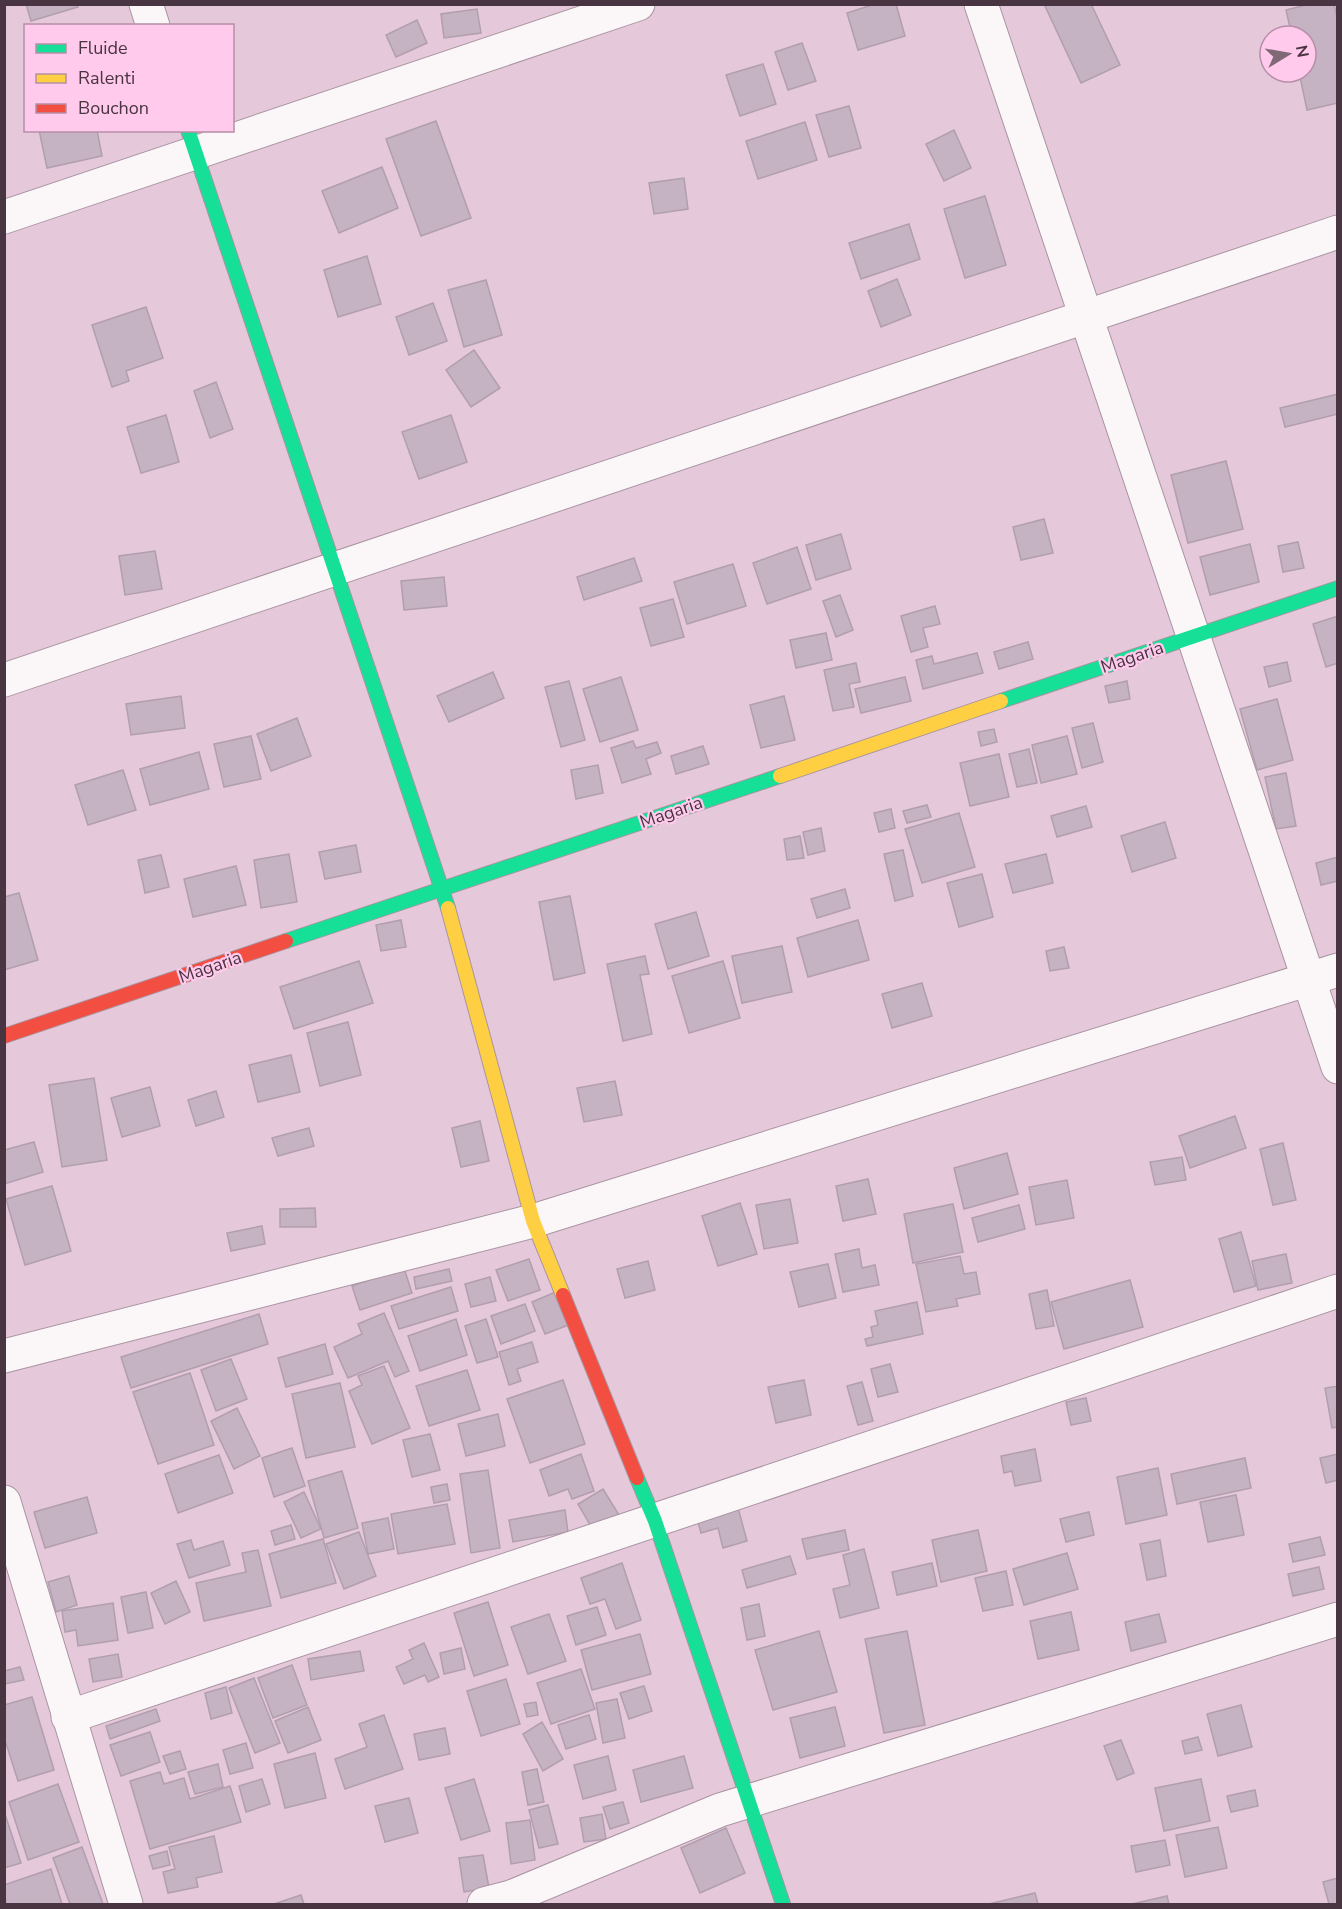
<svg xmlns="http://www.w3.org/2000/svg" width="1342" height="1909" font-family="'Nunito Sans',sans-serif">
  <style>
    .building { fill: #c5b2c2; stroke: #b19eae; stroke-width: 1.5 }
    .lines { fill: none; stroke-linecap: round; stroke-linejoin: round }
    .street-casing { stroke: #a994a1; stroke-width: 35 }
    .fast-casing { stroke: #a994a1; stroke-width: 16 }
    .slow-casing { stroke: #a994a1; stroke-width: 16 }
    .jam-casing { stroke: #a994a1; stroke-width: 16 }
    .street { stroke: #fbf7f9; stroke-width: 33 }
    .fast { stroke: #16e098; stroke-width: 14 }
    .slow { stroke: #ffcf43; stroke-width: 14 }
    .jam { stroke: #f24e42; stroke-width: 14 }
    .labels { text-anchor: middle; stroke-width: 4.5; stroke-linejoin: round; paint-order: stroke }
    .street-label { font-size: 18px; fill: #493441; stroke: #ffcaeb }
  </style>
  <rect width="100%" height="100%" fill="#e5c9da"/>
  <!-- building -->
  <g class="building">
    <polygon points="26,4 77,4 78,7 31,21"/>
    <polygon points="875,4 896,4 905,36 858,50 847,13"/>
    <polygon points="1044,4 1091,4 1120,65 1081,83"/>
    <polygon points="1310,4 1334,4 1338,21 1338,103 1307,110 1299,72 1306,72 1306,36 1292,36 1286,10"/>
    <polygon points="477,9 481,33 444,38 441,14"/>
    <polygon points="417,20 427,43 396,57 386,35"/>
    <polygon points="802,43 816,81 788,90 775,52"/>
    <polygon points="763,64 776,104 740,116 726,75"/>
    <polygon points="849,106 861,148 829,157 816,115"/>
    <polygon points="436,121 471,218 421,236 386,139"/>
    <polygon points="805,122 817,160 758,179 746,141"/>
    <polygon points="39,130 97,130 102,156 47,168"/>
    <polygon points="954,130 971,168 944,181 926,144"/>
    <polygon points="382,167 398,208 339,233 322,191"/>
    <polygon points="684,178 688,209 654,214 649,183"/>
    <polygon points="985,196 1006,265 965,278 944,209"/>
    <polygon points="909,224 920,259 861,279 849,243"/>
    <polygon points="367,256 381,304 338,317 324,270"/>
    <polygon points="897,279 911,315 881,327 868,291"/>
    <polygon points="486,280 502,335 464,347 448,290"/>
    <polygon points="433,303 447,341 409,355 396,317"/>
    <polygon points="146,307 163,358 126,371 129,381 112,387 92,325"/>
    <polygon points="474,350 500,388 471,407 446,370"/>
    <polygon points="216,382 233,429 210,438 194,391"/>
    <polygon points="1338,394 1338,414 1285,427 1280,408"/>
    <polygon points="166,415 179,462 141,473 127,427"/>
    <polygon points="451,415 467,462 419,479 402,432"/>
    <polygon points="1226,461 1243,529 1188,543 1171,475"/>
    <polygon points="1044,519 1053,553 1021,560 1013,527"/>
    <polygon points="841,534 851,569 816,580 806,545"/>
    <polygon points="1298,542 1304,568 1283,572 1278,546"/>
    <polygon points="1250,544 1259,582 1210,595 1200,557"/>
    <polygon points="797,547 811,589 767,604 753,563"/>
    <polygon points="155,551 162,589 125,595 119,556"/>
    <polygon points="634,558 642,581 584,600 577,577"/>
    <polygon points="733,564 746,606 687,624 674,582"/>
    <polygon points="444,577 447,606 404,610 401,581"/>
    <polygon points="840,595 853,630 836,637 823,601"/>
    <polygon points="673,599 684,637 651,646 640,608"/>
    <polygon points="935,606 940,624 923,628 928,647 911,652 901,616"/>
    <polygon points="1338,616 1338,663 1326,667 1313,624"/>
    <polygon points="826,633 832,660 796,668 790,640"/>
    <polygon points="1028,642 1033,659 999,669 994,652"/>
    <polygon points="977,653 983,673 923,689 916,660 932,656 934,664"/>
    <polygon points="1287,662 1291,681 1269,687 1264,667"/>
    <polygon points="856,663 860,682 849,684 854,707 833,711 824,670"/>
    <polygon points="493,672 504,698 449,722 437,696"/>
    <polygon points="621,677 638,730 600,742 583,689"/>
    <polygon points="905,677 911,701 861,713 855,689"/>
    <polygon points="569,681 585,740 561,747 545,687"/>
    <polygon points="1127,681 1130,699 1109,703 1105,686"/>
    <polygon points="181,696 185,728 131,735 126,704"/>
    <polygon points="784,696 795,740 761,748 750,705"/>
    <polygon points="1277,699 1293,760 1257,770 1240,709"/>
    <polygon points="297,718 311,756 271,771 257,734"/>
    <polygon points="1093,723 1103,762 1082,768 1072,728"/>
    <polygon points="994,729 997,742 981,746 978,732"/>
    <polygon points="251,736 261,779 224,787 214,744"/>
    <polygon points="1067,736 1077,774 1041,783 1032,745"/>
    <polygon points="633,741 636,748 657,742 661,753 646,759 651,774 622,783 611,748"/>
    <polygon points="703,746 709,764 676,774 671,756"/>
    <polygon points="1029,749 1037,783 1017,787 1009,754"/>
    <polygon points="199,752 209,789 150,805 140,769"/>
    <polygon points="999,754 1009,797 970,806 960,763"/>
    <polygon points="598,765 603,793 576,799 571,770"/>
    <polygon points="123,770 136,810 88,825 75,785"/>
    <polygon points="1286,773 1296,826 1276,829 1265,777"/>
    <polygon points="927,805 931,817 907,823 903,811"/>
    <polygon points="1086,806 1092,827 1057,837 1051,816"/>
    <polygon points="891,809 895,828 879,832 874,813"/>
    <polygon points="959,813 975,867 922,883 905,829"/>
    <polygon points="1165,822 1176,858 1132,872 1121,836"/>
    <polygon points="821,828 825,851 808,855 803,832"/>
    <polygon points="800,836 804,858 787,860 784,839"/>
    <polygon points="356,845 361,872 325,879 319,852"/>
    <polygon points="903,850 913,896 895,901 884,854"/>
    <polygon points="289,854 297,902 261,908 254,860"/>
    <polygon points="1046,854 1053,883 1013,893 1005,864"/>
    <polygon points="161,855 169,887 145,893 138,860"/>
    <polygon points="1338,857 1338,881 1321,885 1316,863"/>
    <polygon points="236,866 246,905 193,917 184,879"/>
    <polygon points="982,874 993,917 959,927 947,883"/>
    <polygon points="845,889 850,908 817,918 811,899"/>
    <polygon points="19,893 38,960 4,970 4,897"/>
    <polygon points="570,896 585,973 554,980 539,902"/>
    <polygon points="696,912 709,956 668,969 655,924"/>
    <polygon points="401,920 406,947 381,951 376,925"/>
    <polygon points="858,920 869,960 808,977 797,938"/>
    <polygon points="782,946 792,992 742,1003 732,956"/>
    <polygon points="1064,947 1069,968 1050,971 1046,951"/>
    <polygon points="645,956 649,974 640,975 652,1034 623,1041 607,964"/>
    <polygon points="359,961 373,1003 294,1029 280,987"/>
    <polygon points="723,961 740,1018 689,1033 672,976"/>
    <polygon points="922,983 932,1016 892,1028 882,994"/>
    <polygon points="348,1022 361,1075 320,1086 307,1033"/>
    <polygon points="291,1055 300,1092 258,1102 249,1065"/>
    <polygon points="94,1078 107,1160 62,1167 49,1085"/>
    <polygon points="615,1081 622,1115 584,1122 577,1088"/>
    <polygon points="150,1087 160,1126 122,1137 111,1098"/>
    <polygon points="216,1091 224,1117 196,1126 188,1100"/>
    <polygon points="1235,1116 1246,1148 1190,1168 1179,1136"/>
    <polygon points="480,1121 489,1161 461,1167 452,1128"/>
    <polygon points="309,1128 314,1146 278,1156 272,1138"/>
    <polygon points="34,1142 43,1172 4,1184 4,1150"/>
    <polygon points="1283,1143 1296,1200 1273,1205 1260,1149"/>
    <polygon points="1007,1153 1018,1194 964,1209 954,1168"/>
    <polygon points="1182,1157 1186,1180 1155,1185 1150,1162"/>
    <polygon points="868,1179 876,1214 843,1221 836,1186"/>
    <polygon points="1067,1180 1074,1218 1036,1225 1029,1187"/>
    <polygon points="52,1186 71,1251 25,1265 6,1199"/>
    <polygon points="790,1199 798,1243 764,1249 756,1205"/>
    <polygon points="740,1203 757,1254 718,1266 702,1216"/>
    <polygon points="953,1204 963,1252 913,1263 904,1214"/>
    <polygon points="1019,1205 1025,1229 978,1242 972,1218"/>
    <polygon points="315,1208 316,1227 280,1227 280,1209"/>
    <polygon points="262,1226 265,1244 231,1251 227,1233"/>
    <polygon points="1241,1232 1256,1286 1234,1292 1219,1239"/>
    <polygon points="859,1249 862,1268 875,1265 879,1285 843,1292 835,1254"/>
    <polygon points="1286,1254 1292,1283 1258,1290 1252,1261"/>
    <polygon points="960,1256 964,1274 976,1272 980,1294 956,1299 958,1306 926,1312 916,1264"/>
    <polygon points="529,1259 540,1290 508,1301 496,1270"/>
    <polygon points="648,1261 655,1290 625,1298 617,1269"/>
    <polygon points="828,1264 836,1298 799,1307 790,1272"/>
    <polygon points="404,1268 412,1293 360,1310 352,1286"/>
    <polygon points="449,1269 452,1281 416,1289 414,1277"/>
    <polygon points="490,1277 496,1301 471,1307 465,1284"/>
    <polygon points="1130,1280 1143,1327 1064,1349 1051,1302"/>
    <polygon points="451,1287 458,1311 399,1329 391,1306"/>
    <polygon points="1047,1290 1054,1326 1036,1329 1029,1294"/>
    <polygon points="558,1291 571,1324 545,1334 532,1302"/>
    <polygon points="917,1302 923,1334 867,1346 865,1339 873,1337 871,1327 878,1325 875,1311"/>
    <polygon points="525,1304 535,1331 501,1344 491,1316"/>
    <polygon points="384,1313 409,1371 395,1377 388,1361 348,1378 334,1347 362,1334 358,1324"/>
    <polygon points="259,1314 268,1344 131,1388 121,1357"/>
    <polygon points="456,1319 467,1355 420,1371 408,1336"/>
    <polygon points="486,1319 498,1357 477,1363 465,1326"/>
    <polygon points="532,1342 538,1362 517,1369 521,1381 509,1385 499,1352"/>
    <polygon points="325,1344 333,1374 286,1387 278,1358"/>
    <polygon points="231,1359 247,1399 216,1411 201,1370"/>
    <polygon points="890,1364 898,1392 878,1397 871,1369"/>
    <polygon points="384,1366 410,1428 372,1444 349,1391 362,1385 358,1376"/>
    <polygon points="467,1370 480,1410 429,1426 416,1386"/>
    <polygon points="190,1373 214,1445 158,1464 133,1392"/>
    <polygon points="563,1380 585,1444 530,1463 507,1399"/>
    <polygon points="804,1380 811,1415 776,1423 768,1387"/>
    <polygon points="862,1382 873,1421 858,1425 847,1386"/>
    <polygon points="340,1383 355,1447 306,1458 292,1394"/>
    <polygon points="1338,1386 1338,1427 1332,1428 1325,1388"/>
    <polygon points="1086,1398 1091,1421 1071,1425 1066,1402"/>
    <polygon points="237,1408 260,1456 234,1469 211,1421"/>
    <polygon points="498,1414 505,1446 466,1456 458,1424"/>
    <polygon points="430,1434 440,1470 412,1477 403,1440"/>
    <polygon points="292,1448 305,1486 274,1497 262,1458"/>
    <polygon points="1035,1449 1041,1481 1015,1486 1012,1471 1004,1473 1001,1456"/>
    <polygon points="581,1454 594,1491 572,1499 568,1489 549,1496 540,1470"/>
    <polygon points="1338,1454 1338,1480 1326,1483 1320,1458"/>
    <polygon points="219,1455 233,1493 178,1513 165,1474"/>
    <polygon points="1245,1458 1251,1488 1177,1504 1171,1474"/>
    <polygon points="1158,1468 1167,1515 1126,1524 1117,1477"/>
    <polygon points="488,1470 500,1548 471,1553 460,1474"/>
    <polygon points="342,1471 358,1528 324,1538 308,1481"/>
    <polygon points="447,1484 450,1500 434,1503 431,1487"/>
    <polygon points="603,1489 619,1515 593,1530 578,1504"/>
    <polygon points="304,1492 321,1529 301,1538 284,1502"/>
    <polygon points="1236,1495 1244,1535 1208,1542 1200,1502"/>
    <polygon points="87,1497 97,1533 45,1548 34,1512"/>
    <polygon points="447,1504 455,1544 398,1554 391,1514"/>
    <polygon points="737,1504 747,1541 723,1548 718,1528 701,1533 696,1515"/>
    <polygon points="565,1510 568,1532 513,1542 509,1520"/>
    <polygon points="1089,1512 1094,1535 1066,1542 1060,1519"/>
    <polygon points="388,1518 394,1549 368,1554 362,1523"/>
    <polygon points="291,1525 295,1539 275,1545 271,1531"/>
    <polygon points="845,1530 849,1550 807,1559 802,1539"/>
    <polygon points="978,1530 987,1571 941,1582 932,1540"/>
    <polygon points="359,1532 376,1576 344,1589 326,1544"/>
    <polygon points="1320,1537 1325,1555 1293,1562 1289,1544"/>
    <polygon points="323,1539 336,1583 281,1598 269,1554"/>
    <polygon points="191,1540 194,1550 223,1541 230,1565 189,1578 177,1544"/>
    <polygon points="1160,1540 1166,1576 1147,1580 1140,1544"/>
    <polygon points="864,1549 879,1608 840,1618 833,1589 850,1585 843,1555"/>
    <polygon points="258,1550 271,1606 204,1621 196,1583 246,1572 242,1553"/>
    <polygon points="1067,1553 1078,1589 1024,1605 1013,1569"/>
    <polygon points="790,1556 796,1574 747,1588 742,1570"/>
    <polygon points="622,1563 641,1620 616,1629 605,1599 590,1604 581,1578"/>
    <polygon points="932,1563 937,1586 897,1595 892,1572"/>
    <polygon points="1319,1567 1324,1589 1293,1596 1288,1574"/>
    <polygon points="1006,1571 1013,1605 983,1611 975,1578"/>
    <polygon points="69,1576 77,1605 56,1612 48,1582"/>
    <polygon points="176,1581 190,1612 165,1624 151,1593"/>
    <polygon points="146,1592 153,1628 128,1633 121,1597"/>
    <polygon points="488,1602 508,1665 474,1676 454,1613"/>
    <polygon points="113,1603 118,1640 78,1646 76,1630 65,1632 62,1611"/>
    <polygon points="759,1604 765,1636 747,1640 741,1608"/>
    <polygon points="597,1607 606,1635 576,1645 567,1616"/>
    <polygon points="1071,1612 1079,1650 1038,1659 1030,1621"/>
    <polygon points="549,1614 566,1661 528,1674 511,1627"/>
    <polygon points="1159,1614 1166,1642 1131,1651 1125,1622"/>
    <polygon points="819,1631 837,1692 773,1710 755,1650"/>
    <polygon points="907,1631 925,1725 884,1733 865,1639"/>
    <polygon points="640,1634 651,1674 592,1690 581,1650"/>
    <polygon points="424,1643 439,1677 428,1682 425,1675 404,1684 396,1667 413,1659 409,1650"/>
    <polygon points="461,1648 465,1669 444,1674 440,1653"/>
    <polygon points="360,1651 364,1671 311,1680 308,1659"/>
    <polygon points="118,1654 122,1677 93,1682 89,1659"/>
    <polygon points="292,1665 307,1705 273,1718 258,1678"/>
    <polygon points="20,1667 24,1680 4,1684 4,1671"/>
    <polygon points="581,1669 595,1709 551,1724 537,1683"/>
    <polygon points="254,1678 280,1743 255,1753 229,1688"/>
    <polygon points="506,1679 520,1724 481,1736 467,1691"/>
    <polygon points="644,1686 652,1711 629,1719 620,1693"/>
    <polygon points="226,1687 232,1713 211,1719 205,1693"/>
    <polygon points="32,1697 54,1770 18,1781 4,1737 4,1705"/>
    <polygon points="617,1699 625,1738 603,1743 596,1703"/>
    <polygon points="536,1702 538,1715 527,1717 524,1704"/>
    <polygon points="1241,1705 1252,1747 1218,1756 1207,1714"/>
    <polygon points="308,1707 321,1740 288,1753 275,1721"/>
    <polygon points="835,1707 845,1746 800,1758 790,1718"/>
    <polygon points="156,1709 160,1721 110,1739 106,1726"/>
    <polygon points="384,1715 403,1769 345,1789 335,1759 367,1747 359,1724"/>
    <polygon points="589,1715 596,1739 566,1749 558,1725"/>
    <polygon points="542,1722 563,1759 543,1771 523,1734"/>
    <polygon points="445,1728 450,1754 419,1760 414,1734"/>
    <polygon points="150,1732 160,1762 121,1776 110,1745"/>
    <polygon points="1198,1737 1202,1750 1185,1754 1182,1741"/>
    <polygon points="1121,1740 1134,1773 1117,1780 1104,1746"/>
    <polygon points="246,1743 253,1768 230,1774 223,1750"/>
    <polygon points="180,1751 186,1769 170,1774 163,1756"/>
    <polygon points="315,1753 326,1798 285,1808 274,1764"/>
    <polygon points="608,1756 616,1790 583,1799 574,1765"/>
    <polygon points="684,1756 693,1788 641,1802 633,1770"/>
    <polygon points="218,1764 223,1787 195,1794 188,1772"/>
    <polygon points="537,1769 544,1802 528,1805 522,1772"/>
    <polygon points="160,1772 164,1784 184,1778 190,1799 230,1786 241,1822 150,1849 130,1781"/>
    <polygon points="262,1779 270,1804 246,1812 239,1786"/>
    <polygon points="474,1779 490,1831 461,1840 445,1788"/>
    <polygon points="1201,1779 1210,1821 1164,1831 1155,1788"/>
    <polygon points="58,1784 79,1842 28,1860 9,1802"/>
    <polygon points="1255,1790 1258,1806 1231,1812 1227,1796"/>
    <polygon points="409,1798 418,1833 385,1842 375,1806"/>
    <polygon points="623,1802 629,1823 610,1829 603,1807"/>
    <polygon points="548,1805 558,1844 539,1848 529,1810"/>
    <polygon points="4,1811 21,1863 4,1868"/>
    <polygon points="602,1814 606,1839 584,1842 580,1818"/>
    <polygon points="530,1820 535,1860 511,1864 506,1823"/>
    <polygon points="1218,1827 1227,1868 1185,1877 1176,1835"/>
    <polygon points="726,1828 745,1873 700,1893 681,1848"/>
    <polygon points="214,1836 222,1872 196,1878 198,1887 168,1893 163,1872 175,1869 169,1847"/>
    <polygon points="1165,1840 1170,1865 1136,1872 1131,1846"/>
    <polygon points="82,1847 103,1904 70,1904 53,1858"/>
    <polygon points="167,1851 170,1865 153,1869 149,1856"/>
    <polygon points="483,1855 489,1888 464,1892 459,1858"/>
    <polygon points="51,1869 62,1904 6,1904 4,1885"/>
    <polygon points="1338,1878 1338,1904 1329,1904 1323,1882"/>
    <polygon points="1035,1893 1038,1904 989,1904"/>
    <polygon points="301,1895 304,1904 274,1904"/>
    <polygon points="1167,1896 1169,1904 1132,1904"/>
  </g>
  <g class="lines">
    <!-- street casing -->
    <g class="street-casing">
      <g id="street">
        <polyline points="146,4 153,26"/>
        <polyline points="981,4 1338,1067"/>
        <polyline points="4,217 638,4"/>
        <polyline points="4,680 1338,232"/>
        <polyline points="4,1356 533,1221 1338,970"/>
        <polyline points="4,1502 126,1904"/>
        <polyline points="68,1717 1338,1291"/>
        <polyline points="484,1904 511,1897 720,1810 1338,1619"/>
      </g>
    </g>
    <!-- fast casing -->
    <g class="fast-casing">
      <g id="fast">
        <polyline points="188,130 448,908"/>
        <polyline points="1001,701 1338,588"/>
        <polyline points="286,941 780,776"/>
        <polyline points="637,1478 655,1521 783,1904"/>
      </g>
    </g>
    <!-- slow casing -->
    <g class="slow-casing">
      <g id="slow">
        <polyline points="780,776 1001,701"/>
        <polyline points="448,908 533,1221 563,1295"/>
      </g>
    </g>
    <!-- jam casing -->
    <g class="jam-casing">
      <g id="jam">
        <polyline points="4,1036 286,941"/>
        <polyline points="563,1295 637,1478"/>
      </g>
    </g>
    <!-- street -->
    <use href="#street" class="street"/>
    <!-- fast -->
    <use href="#fast" class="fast"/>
    <!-- slow -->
    <use href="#slow" class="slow"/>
    <!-- jam -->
    <use href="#jam" class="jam"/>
  </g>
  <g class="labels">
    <!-- street labels -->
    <g class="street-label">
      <text transform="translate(1132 657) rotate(-19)" y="6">Magaria</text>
      <text transform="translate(671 812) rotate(-19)" y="6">Magaria</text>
      <text transform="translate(210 967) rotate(-19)" y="6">Magaria</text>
    </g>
  </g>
  <!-- border -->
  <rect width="1342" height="1909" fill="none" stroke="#493441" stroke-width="12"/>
  <!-- legend -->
  <rect x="24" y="24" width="210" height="108" fill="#ffcaeb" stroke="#b68ea7" stroke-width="1.5"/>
  <rect x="36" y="44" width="30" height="9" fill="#16e098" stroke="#b68ea7" stroke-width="1.5"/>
  <text x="78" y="54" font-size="18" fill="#493441">Fluide</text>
  <rect x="36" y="74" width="30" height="9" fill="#ffcf43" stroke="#b68ea7" stroke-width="1.5"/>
  <text x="78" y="84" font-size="18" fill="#493441">Ralenti</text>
  <rect x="36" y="104" width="30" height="9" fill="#f24e42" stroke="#b68ea7" stroke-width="1.5"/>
  <text x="78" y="114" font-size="18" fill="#493441">Bouchon</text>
  <!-- north arrow -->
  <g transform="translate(1288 54) rotate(79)"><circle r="28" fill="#ffcaeb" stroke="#b68ea7" stroke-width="1.5"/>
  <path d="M0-4.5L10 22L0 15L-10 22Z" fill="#806877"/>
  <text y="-9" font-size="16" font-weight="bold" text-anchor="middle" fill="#493441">N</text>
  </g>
</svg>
